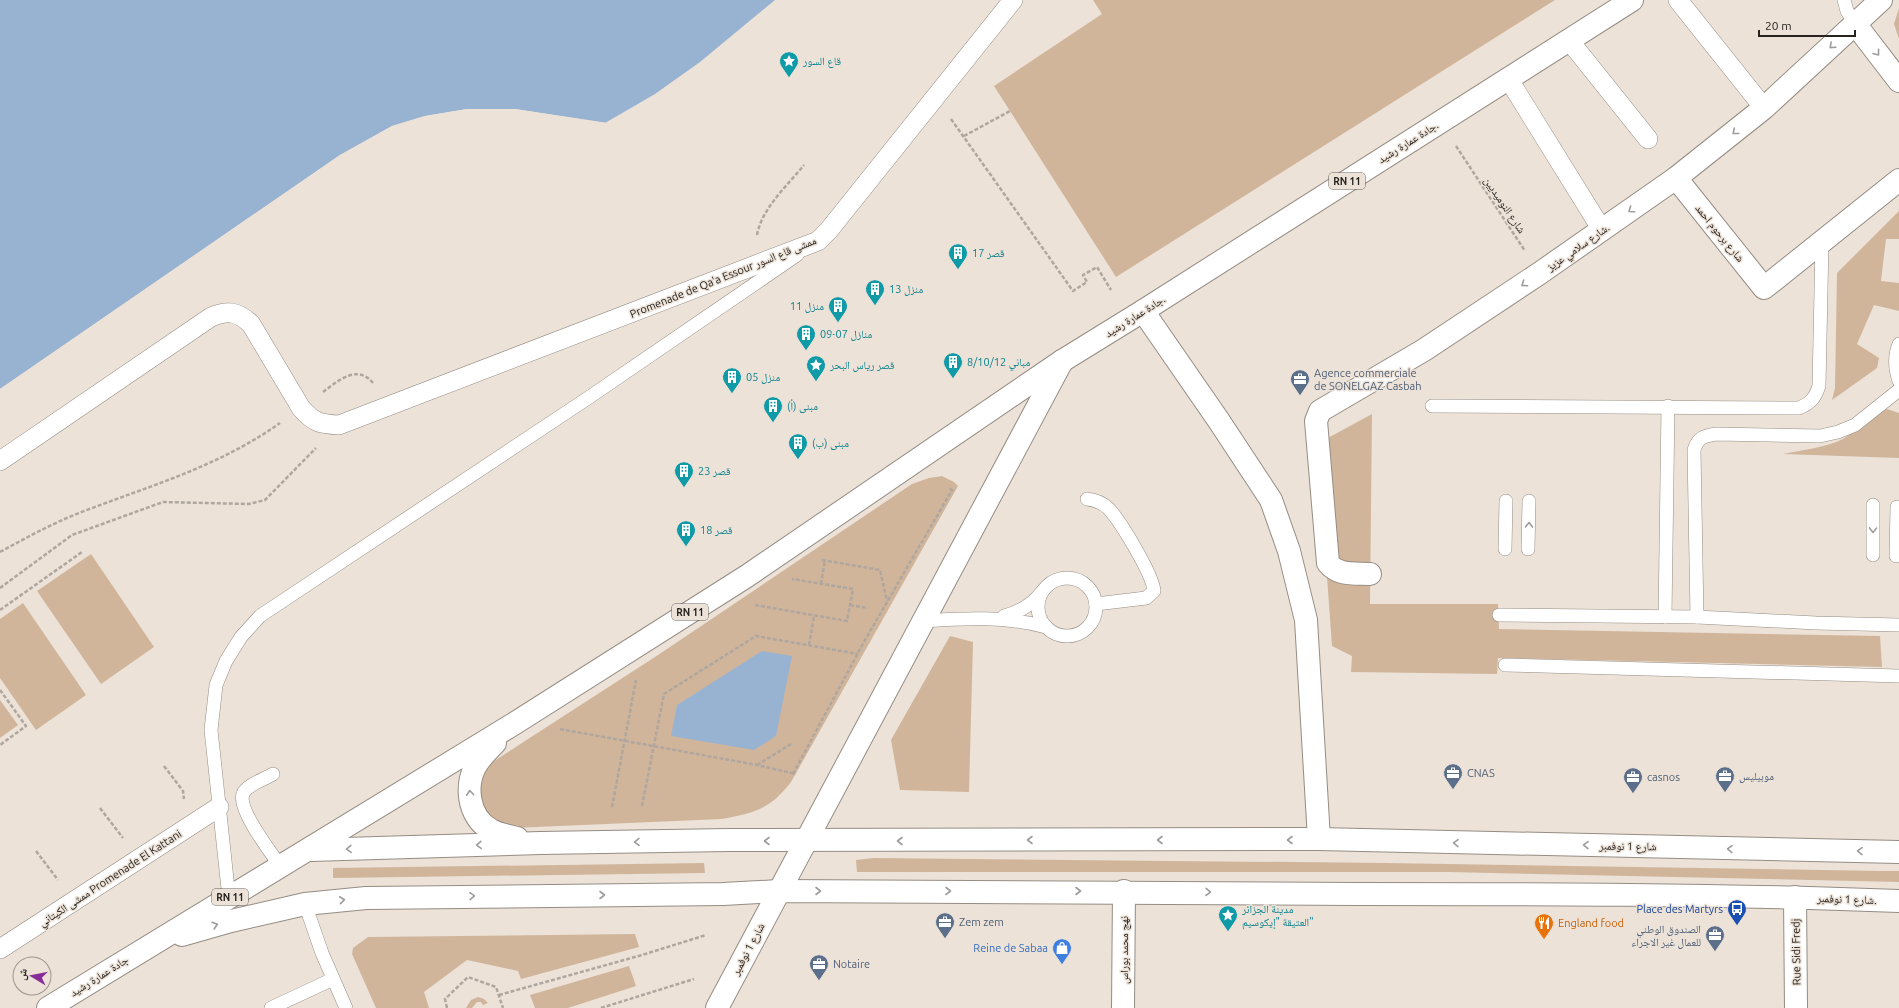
<svg xmlns="http://www.w3.org/2000/svg" width="1899" height="1008" font-family="Ubuntu,'Noto Naskh Arabic',sans-serif">
  <style>
    .green { fill: #d0b59b }
    .water { fill: #98b3d1 }
    .pier { fill: #ece2d8 }
    .lines { fill: none; stroke-linecap: round; stroke-linejoin: round }
    .service-casing { stroke: #958c83; stroke-width: 14 }
    .pedestrian-casing { stroke: #958c83; stroke-width: 20 }
    .minor-casing { stroke: #958c83; stroke-width: 24 }
    .secondary-casing { stroke: #958c83; stroke-width: 24 }
    .primary-casing { stroke: #958c83; stroke-width: 24 }
    .path { stroke: #afa79f; stroke-width: 2.5; stroke-dasharray: 4 2; stroke-linecap: butt }
    .service { stroke: #fff; stroke-width: 13 }
    .pedestrian { stroke: #fff; stroke-width: 19 }
    .minor { stroke: #fff; stroke-width: 22 }
    .secondary { stroke: #fff; stroke-width: 22 }
    .primary { stroke: #fff; stroke-width: 22 }
    .oneway { stroke: #9e9c9a }
    .labels { text-anchor: middle; stroke-width: 3; stroke-linejoin: round; paint-order: stroke }
    .shield { fill: #ece2d8; stroke: #625c56; stroke-width: 1 }
    .shield-label { font-size: 10px; font-weight: bold; fill: #27231f }
    .culture-label { font-size: 11px; fill: #0d838f; stroke: #ece2d8; text-anchor: start }
    .street-label { font-size: 11px; fill: #27231f; stroke: #ece2d8 }
    .service-label { font-size: 11px; fill: #4e5e75; stroke: #ece2d8; text-anchor: start }
    .transit-label { font-size: 11px; fill: #164399; stroke: #ece2d8; text-anchor: end }
    .food-label { font-size: 11px; fill: #c56008; stroke: #ece2d8; text-anchor: start }
    .shop-label { font-size: 11px; fill: #366cbe; stroke: #ece2d8; text-anchor: end }
  </style>
  <rect width="100%" height="100%" fill="#ece2d8"/>
  <!-- green -->
  <g class="green">
    <polygon points="1093,0 1555,0 1116,277 994,86 1102,14"/>
    <polygon points="1899,8 1899,39 1894,24"/>
    <polygon points="1899,211 1899,239 1886,239 1881,281 1899,283 1899,311 1874,305 1857,344 1879,358 1877,368 1832,400 1835,388 1837,273"/>
    <path d="M1887 409 1899 413V458L1783 454C1799 451 1826 447 1841 440 1857 432 1869 414 1887 409Z"/>
    <polygon points="1372,414 1370,604 1498,604 1499,629 1880,636 1882,667 1498,658 1497,674 1351,672 1352,656 1332,646 1327,577 1326,439"/>
    <path d="M942 476 954 482 958 486 791 782C770 809 755 813 722 819L513 828 489 819 478 797 481 773 488 765 658 655 912 484 929 478Z"/>
    <polygon points="91,554 154,647 101,684 37,591"/>
    <polygon points="23,603 86,695 36,730 0,678 0,619"/>
    <polygon points="950,636 973,642 969,792 900,790 891,740"/>
    <polygon points="0,700 18,725 0,738"/>
    <polygon points="874,858 1385,863 1881,871 1899,871 1899,882 1448,872 857,872 856,860"/>
    <polygon points="704,863 705,873 333,878 333,868"/>
    <polygon points="635,934 639,947 521,979 518,971 467,960 424,992 429,1008 376,1008 352,954 353,948 368,937"/>
    <polygon points="629,966 636,986 568,1008 535,1008 530,995"/>
    <polygon points="478,997 484,999 488,1003 483,1005 481,1002 477,1002 472,1008 466,1008 471,1000"/>
  </g>
  <!-- water -->
  <g class="water">
    <polygon points="0,0 775,0 700,62 655,94 605,123 515,109 467,109 425,116 392,126 340,155 0,389"/>
    <polygon points="762,651 792,656 776,736 754,750 671,736 677,705"/>
  </g>
  <!-- pier -->
  <polygon class="pier" points="467,109 515,109 608,123 605,125 515,111 467,111 425,118 392,128 341,157 0,391 0,389 340,155 392,126 425,116"/>
  <g class="lines">
    <!-- service casing -->
    <g class="service-casing">
      <g id="service">
        <polyline points="1844,0 1847,11 1856,25"/>
        <path d="M1899 344C1894 356 1895 369 1899 381"/>
        <path d="M1432 406 1799 408C1811 403 1815 398 1819 386L1822 243"/>
        <path d="M1087 499C1096 500 1103 503 1109 509 1121 522 1153 575 1154 591L1146 598 1096 604"/>
        <polyline points="1505,549 1506,501"/>
        <polyline points="1528,549 1529,501"/>
        <polyline points="1873,555 1873,505"/>
        <polyline points="1896,556 1897,507"/>
        <circle cx="1067" cy="607" r="29"/>
        <polyline points="1499,615 1697,617 1816,623 1899,625"/>
        <path d="M1004 616C1019 612 1031 606 1041 593"/>
        <polyline points="1665,617 1668,406"/>
        <path d="M1697 617 1694 450C1698 437 1704 436 1716 434L1820 436 1838 432 1855 425 1899 390"/>
        <path d="M923 621C965 618 1006 616 1046 627"/>
        <polyline points="1505,665 1899,676"/>
        <path d="M273 774C265 779 246 785 243 794 237 809 272 854 281 867"/>
        <polyline points="229,898 211,730 216,685 226,661 241,637 260,616 588,398 797,255"/>
        <polyline points="305,904 322,953 346,1008"/>
        <polyline points="271,1008 333,979"/>
      </g>
    </g>
    <!-- pedestrian casing -->
    <g class="pedestrian-casing">
      <g id="pedestrian">
        <polyline points="1678,0 1764,108"/>
        <polyline points="1576,49 1648,139"/>
        <polyline points="1514,88 1602,230"/>
        <path d="M0 461 211 317C228 310 237 311 251 324L301 408C314 423 320 424 339 425L818 241 829 230 1013 0"/>
        <polyline points="0,949 219,807"/>
      </g>
    </g>
    <!-- minor casing -->
    <g class="minor-casing">
      <g id="minor">
        <polyline points="1856,25 1899,81"/>
        <polyline points="1676,178 1764,288 1899,180"/>
        <polyline points="1143,311 1219,421 1271,500 1289,551 1306,620 1319,839"/>
        <path d="M1370 574C1355 573 1338 576 1328 563L1316 421 1320 411 1424 350 1540 273 1676 178 1764 108 1881 0"/>
        <polyline points="1795,897 1796,1008"/>
        <polyline points="1123,1008 1124,891"/>
      </g>
    </g>
    <!-- secondary casing -->
    <g class="secondary-casing">
      <polyline id="secondary" points="717,1008 1062,361"/>
    </g>
    <!-- primary casing -->
    <g class="primary-casing">
      <g id="primary">
        <path d="M495 743C489 749 483 755 478 762 464 782 467 817 491 830 498 834 509 836 517 838"/>
        <polyline points="311,850 540,843 729,840 1319,839 1899,852"/>
        <path d="M182 935 231 921 305 904 366 898 723 894 779 891C973 891 1166 893 1359 894 1539 894 1719 894 1899 901"/>
        <polyline points="48,1008 512,725 747,576 1062,361 1143,311 1632,0"/>
      </g>
    </g>
    <!-- path -->
    <g class="path">
      <polyline points="951,119 1073,291 1087,282 1083,275 1097,267 1111,290"/>
      <polyline points="964,136 1010,111"/>
      <polyline points="1456,146 1525,251"/>
      <path d="M757 235C762 208 787 186 804 165"/>
      <path d="M323 392C339 380 357 364 373 383"/>
      <path d="M0 552C26 538 51 524 79 513 149 486 218 467 280 423"/>
      <polyline points="822,560 880,570 887,601"/>
      <polyline points="821,584 825,560"/>
      <polyline points="0,588 72,535 163,502 249,504 265,500 316,448"/>
      <polyline points="755,605 847,621 853,589 792,579"/>
      <polyline points="850,605 868,608"/>
      <polyline points="0,610 82,552"/>
      <polyline points="809,645 814,616"/>
      <polyline points="0,690 26,726 0,745"/>
      <polyline points="560,729 757,765 796,774"/>
      <polyline points="757,765 791,744"/>
      <polyline points="164,766 183,791 184,799"/>
      <polyline points="793,774 865,640 952,490 949,488"/>
      <polyline points="642,806 664,694 756,636 858,654"/>
      <polyline points="612,807 636,680"/>
      <polyline points="100,808 123,838"/>
      <polyline points="36,851 58,880"/>
      <polyline points="499,995 642,955 706,935"/>
      <polyline points="447,1008 445,999 468,977 496,987 503,1008"/>
      <polyline points="601,1008 694,979"/>
    </g>
    <!-- service -->
    <use href="#service" class="service"/>
    <!-- pedestrian -->
    <use href="#pedestrian" class="pedestrian"/>
    <!-- minor -->
    <use href="#minor" class="minor"/>
    <!-- secondary -->
    <use href="#secondary" class="secondary"/>
    <!-- primary -->
    <use href="#primary" class="primary"/>
  </g>
  <!-- one-way arrows -->
  <defs><path id="oneway-chevron" d="M-2-3.5L2.5 0L-2 3.5" fill="none" stroke-width="1.6" stroke-linecap="round" stroke-linejoin="round"/></defs>
  <g class="oneway">
    <use href="#oneway-chevron" transform="translate(1832 46) rotate(138)"/>
    <use href="#oneway-chevron" transform="translate(1877 53) rotate(52)"/>
    <use href="#oneway-chevron" transform="translate(1735 132) rotate(141)"/>
    <use href="#oneway-chevron" transform="translate(1631 210) rotate(145)"/>
    <use href="#oneway-chevron" transform="translate(1524 284) rotate(146)"/>
    <use href="#oneway-chevron" transform="translate(1529 525) rotate(-89)"/>
    <use href="#oneway-chevron" transform="translate(1873 530) rotate(91)"/>
    <use href="#oneway-chevron" transform="translate(470 793) rotate(-94)"/>
    <use href="#oneway-chevron" transform="translate(1030 840) rotate(180)"/>
    <use href="#oneway-chevron" transform="translate(1160 840) rotate(180)"/>
    <use href="#oneway-chevron" transform="translate(1290 840) rotate(180)"/>
    <use href="#oneway-chevron" transform="translate(767 841) rotate(-180)"/>
    <use href="#oneway-chevron" transform="translate(900 841) rotate(180)"/>
    <use href="#oneway-chevron" transform="translate(637 842) rotate(179)"/>
    <use href="#oneway-chevron" transform="translate(1456 843) rotate(-179)"/>
    <use href="#oneway-chevron" transform="translate(479 845) rotate(178)"/>
    <use href="#oneway-chevron" transform="translate(1586 845) rotate(-179)"/>
    <use href="#oneway-chevron" transform="translate(349 849) rotate(178)"/>
    <use href="#oneway-chevron" transform="translate(1730 849) rotate(-179)"/>
    <use href="#oneway-chevron" transform="translate(1860 851) rotate(-179)"/>
    <use href="#oneway-chevron" transform="translate(818 891)"/>
    <use href="#oneway-chevron" transform="translate(948 891)"/>
    <use href="#oneway-chevron" transform="translate(1078 891)"/>
    <use href="#oneway-chevron" transform="translate(1208 892) rotate(1)"/>
    <use href="#oneway-chevron" transform="translate(602 895)"/>
    <use href="#oneway-chevron" transform="translate(472 896) rotate(-1)"/>
    <use href="#oneway-chevron" transform="translate(342 900) rotate(-6)"/>
    <use href="#oneway-chevron" transform="translate(215 925) rotate(-17)"/>
  </g>
  <!-- icons -->
  <defs>
    <g id="sight-pin" transform="scale(1)"><path d="M0 17L-7.5 6A9.5 9.5 0 1 1 7.5 6Z" fill="#0f9aa8" stroke="#ece2d8"/><path d="M0-6L1.8-2.2L6-1.7L2.9 1.2L3.7 5.4L0 3.3L-3.7 5.4L-2.9 1.2L-6-1.7L-1.8-2.2Z" fill="#fff"/></g>
    <g id="building-pin" transform="scale(1)"><path d="M0 17L-7.5 6A9.5 9.5 0 1 1 7.5 6Z" fill="#0f9aa8" stroke="#ece2d8"/><path d="M-4-6H4V6H1V3H-1V6H-4ZM-2.5-4.3h1.7v1.8h-1.7ZM.8-4.3h1.7v1.8H.8ZM-2.5-1h1.7V.8h-1.7ZM.8-1h1.7V.8H.8Z" fill="#fff"/></g>
    <g id="office-pin" transform="scale(1)"><path d="M0 17L-7.5 6A9.5 9.5 0 1 1 7.5 6Z" fill="#5c6f8a" stroke="#ece2d8"/><path d="M-6-3h4V-5.5h4V-3h4V5H-6ZM-1-4.5V-3h2v-1.5ZM-6 0V1H6V0Z" fill="#fff"/></g>
    <g id="bus-pin" transform="scale(1)"><path d="M0 17L-7.5 6A9.5 9.5 0 1 1 7.5 6Z" fill="#1a4fb4" stroke="#ece2d8"/><path d="M-5-6H5V4H4V6H2V4H-2V6H-4V4H-5ZM-3.5-4V0h7V-4ZM-3.5 1.2v1.5H-2V1.2ZM2 1.2v1.5H3.5V1.2Z" fill="#fff"/></g>
    <g id="restaurant-pin" transform="scale(1)"><path d="M0 17L-7.5 6A9.5 9.5 0 1 1 7.5 6Z" fill="#e8710a" stroke="#ece2d8"/><path d="M-5-6h1v4h1v-4h1v4h1v-4h1v5L-1.5 .5V6h-2V.5L-5-1ZM5-6V6H3V1.5H1.5Q1.5-4 5-6Z" fill="#fff"/></g>
    <g id="shop-pin" transform="scale(1)"><path d="M0 17L-7.5 6A9.5 9.5 0 1 1 7.5 6Z" fill="#3f7fe0" stroke="#ece2d8"/><path d="M-5-2.5h2.3a2.7 3.5 0 0 1 5.4 0H5L5.5 6h-11ZM-1.5-2.5h3a1.5 2.3 0 0 0-3 0Z" fill="#fff"/></g>
  </defs>
  <g fill-rule="evenodd">
    <use href="#sight-pin" x="789" y="61"/>
    <use href="#building-pin" x="958" y="253"/>
    <use href="#building-pin" x="875" y="289"/>
    <use href="#building-pin" x="838" y="306"/>
    <use href="#building-pin" x="806" y="334"/>
    <use href="#building-pin" x="953" y="362"/>
    <use href="#sight-pin" x="816" y="365"/>
    <use href="#building-pin" x="732" y="377"/>
    <use href="#office-pin" x="1300" y="379"/>
    <use href="#building-pin" x="773" y="406"/>
    <use href="#building-pin" x="798" y="443"/>
    <use href="#building-pin" x="684" y="471"/>
    <use href="#building-pin" x="686" y="530"/>
    <use href="#office-pin" x="1453" y="773"/>
    <use href="#office-pin" x="1725" y="776"/>
    <use href="#office-pin" x="1633" y="777"/>
    <use href="#bus-pin" x="1737" y="909"/>
    <use href="#sight-pin" x="1228" y="915"/>
    <use href="#office-pin" x="945" y="922"/>
    <use href="#restaurant-pin" x="1544" y="923"/>
    <use href="#office-pin" x="1715" y="935"/>
    <use href="#shop-pin" x="1062" y="948"/>
    <use href="#office-pin" x="819" y="964"/>
  </g>
  <g class="labels">
    <!-- shield labels -->
    <g class="shield">
      <rect x="1329" y="173" width="36" height="16" rx="3"/>
      <rect x="672" y="604" width="36" height="16" rx="3"/>
      <rect x="212" y="889" width="36" height="16" rx="3"/>
    </g>
    <g class="shield-label">
      <text x="1347" y="185">RN 11</text>
      <text x="690" y="616">RN 11</text>
      <text x="230" y="901">RN 11</text>
    </g>
    <!-- culture labels -->
    <g class="culture-label">
      <text x="803" y="65">قاع السور</text>
      <text x="972" y="257">قصر 17</text>
      <text x="889" y="293">منزل 13</text>
      <text x="824" y="310" text-anchor="end">منزل 11</text>
      <text x="820" y="338">منازل 07-09</text>
      <text x="967" y="366">مباني 8/10/12</text>
      <text x="830" y="369">قصر رياس البحر</text>
      <text x="746" y="381">منزل 05</text>
      <text x="787" y="410">مبنى (أ)</text>
      <text x="812" y="447">مبنى (ب)</text>
      <text x="698" y="475">قصر 23</text>
      <text x="700" y="534">قصر 18</text>
      <text x="1242" y="913">مدينة الجزائر<tspan x="1242" dy="13">العتيقة "إيكوسيم"</tspan></text>
    </g>
    <!-- street labels -->
    <g class="street-label">
      <text transform="translate(1408 142) rotate(-32)" y="4">جادة عمارة رشيد.</text>
      <text transform="translate(1505 205) rotate(56)" y="4">شارع النوميديين</text>
      <text transform="translate(1720 233) rotate(51)" y="4">شارع برحوم احمد</text>
      <text transform="translate(1578 247) rotate(-35)" y="4">شارع سلامي عزيز.</text>
      <text transform="translate(723 277) rotate(-22)" y="4">Promenade de Qa'a Essour ممشى قاع السور</text>
      <text transform="translate(1135 316) rotate(-32)" y="4">جادة عمارة رشيد.</text>
      <text transform="translate(1628 846) rotate(1)" y="4">شارع 1 نوفمبر</text>
      <text transform="translate(110 878) rotate(-33)" y="4">ممشى الكيتاني Promenade El Kattani</text>
      <text transform="translate(1847 899) rotate(2)" y="4">شارع 1 نوفمبر.</text>
      <text transform="translate(748 949) rotate(-62)" y="4">شارع 1 نوفمبر</text>
      <text transform="translate(1124 950) rotate(-90)" y="4">نهج محمد بوراس</text>
      <text transform="translate(1796 952) rotate(-91)" y="4">Rue Sidi Fredj</text>
      <text transform="translate(99 976) rotate(-32)" y="4">جادة عمارة رشيد</text>
    </g>
    <!-- service labels -->
    <g class="service-label">
      <text x="1314" y="377">Agence commerciale<tspan x="1314" dy="13">de SONELGAZ Casbah</tspan></text>
      <text x="1467" y="777">CNAS</text>
      <text x="1739" y="780">موبيليس</text>
      <text x="1647" y="781">casnos</text>
      <text x="959" y="926">Zem zem</text>
      <text x="1701" y="933" text-anchor="end">الصندوق الوطني<tspan x="1701" dy="13">للعمال غير الاجراء</tspan></text>
      <text x="833" y="968">Notaire</text>
    </g>
    <!-- transit labels -->
    <g class="transit-label">
      <text x="1723" y="913">Place des Martyrs</text>
    </g>
    <!-- food labels -->
    <g class="food-label">
      <text x="1558" y="927">England food</text>
    </g>
    <!-- shop labels -->
    <g class="shop-label">
      <text x="1048" y="952">Reine de Sabaa</text>
    </g>
  </g>
  <!-- north arrow -->
  <g transform="translate(32 976) rotate(280)"><circle r="19" fill="#ece2d8" stroke="#9d968e"/>
  <path d="M0-3L7 15L0 10L-7 15Z" fill="#882c97"/>
  <text y="-6" font-size="11" font-weight="bold" text-anchor="middle" fill="#27231f">ش</text>
  </g>
  <!-- scale -->
  <path d="M1759 30v6h96v-6" fill="none" stroke="#27231f" stroke-width="2"/>
  <text x="1765" y="30" font-size="12" fill="#27231f" stroke="#ece2d8" stroke-width="3" paint-order="stroke">20 m</text>
</svg>
